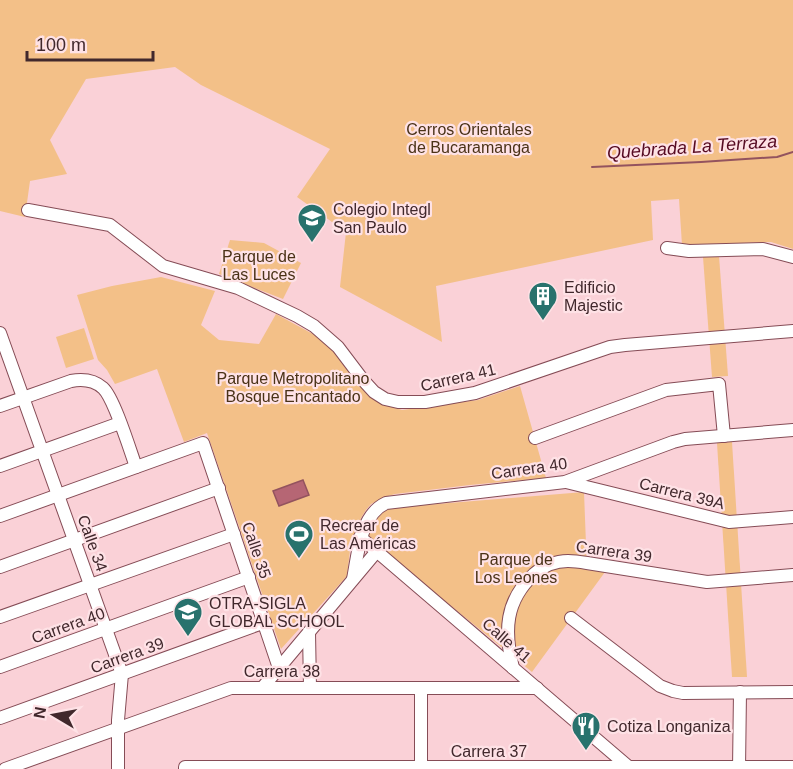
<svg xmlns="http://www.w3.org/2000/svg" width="793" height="769" font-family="Helvetica,sans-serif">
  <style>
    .green { fill: #f3c088 }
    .water { fill: #b66674; stroke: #93535e; stroke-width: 1.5 }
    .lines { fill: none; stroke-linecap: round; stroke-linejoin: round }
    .stream { stroke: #93535e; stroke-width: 2 }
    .minor-casing { stroke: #854c56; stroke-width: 14 }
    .minor { stroke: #fff; stroke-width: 12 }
    .labels { text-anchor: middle; stroke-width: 4.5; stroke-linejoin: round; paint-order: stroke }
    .park-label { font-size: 16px; fill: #4a3217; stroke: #fee2e6 }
    .poi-label { font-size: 16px; fill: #41282c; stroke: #fee2e6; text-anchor: start }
    .street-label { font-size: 16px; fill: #41282c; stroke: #fee2e6 }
    .water-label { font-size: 18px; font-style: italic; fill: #560a22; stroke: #fee2e6 }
  </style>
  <rect width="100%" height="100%" fill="#fad1d7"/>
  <!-- green -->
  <g class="green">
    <polygon points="0,0 793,0 793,249 771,242 682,245 679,199 651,201 653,240 436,286 442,342 340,287 346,232 297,197 330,149 201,85 175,67 86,79 50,140 67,174 30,181 25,217 0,211"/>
    <polygon points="230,240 264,243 301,263 283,299 219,274"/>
    <polygon points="719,256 728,376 712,377 703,257"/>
    <polygon points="161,277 215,291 201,325 219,340 259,344 276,314 324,340 381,403 402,410 478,400 520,386 546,478 470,485 395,494 385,497 371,504 366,510 361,518 351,542 347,576 281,649 207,433 184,442 157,369 115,384 107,370 98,360 77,295 112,286"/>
    <polygon points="84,328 94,359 66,368 56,337"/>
    <polygon points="732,442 747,677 732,677 717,443"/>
    <polygon points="584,492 587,570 605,572 532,672 365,536 374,517 389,508"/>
  </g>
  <!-- water -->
  <polygon class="water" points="303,480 309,495 279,506 273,491"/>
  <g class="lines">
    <!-- stream -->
    <polyline class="stream" points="592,167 701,162 777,157 793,152"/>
    <!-- minor casing -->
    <g class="minor-casing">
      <g id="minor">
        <polyline points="28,210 110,225 163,266 238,288 297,316 314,326 338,347 363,380 374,392 385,399 398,402 425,402 475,393 610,347 625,345 793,331"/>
        <polyline points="667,248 689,251 763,249 793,257"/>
        <polyline points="0,333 122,674 118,720 118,769"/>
        <path d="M0 406 71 381C82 379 94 380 103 388 114 398 130 450 136 467"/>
        <polyline points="535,438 666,390 719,384 724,436"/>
        <polyline points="0,466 120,423"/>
        <polyline points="566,482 729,522 793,517"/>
        <polyline points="0,516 203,443 279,668"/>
        <polyline points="360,537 630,768"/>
        <polyline points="0,567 219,488"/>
        <path d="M353 579C358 554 360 515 386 503L565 482 673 442 685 439 793 430"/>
        <polyline points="0,617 234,534"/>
        <polyline points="571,618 660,686 673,691 683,693 793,692"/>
        <polyline points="309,632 310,688"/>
        <polyline points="0,667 249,577"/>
        <path d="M513 668C504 631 505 601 534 574 543 566 556 561 568 561 574 561 581 562 587 563L707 582 793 575"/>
        <polyline points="263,687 377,551"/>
        <polyline points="421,689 421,769"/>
        <polyline points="0,718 265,622"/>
        <polyline points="5,769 231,688 537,688"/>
        <polyline points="185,769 185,767 793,767"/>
        <polyline points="739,769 740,692"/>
      </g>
    </g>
    <!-- minor -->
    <use href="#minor" class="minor"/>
  </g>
  <!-- icons -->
  <defs>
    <g id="school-pin" transform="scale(1.5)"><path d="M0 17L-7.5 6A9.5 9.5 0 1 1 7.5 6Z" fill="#28726d" stroke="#fee2e6"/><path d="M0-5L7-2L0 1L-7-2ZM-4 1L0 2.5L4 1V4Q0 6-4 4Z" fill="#fff"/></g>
    <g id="building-pin" transform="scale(1.5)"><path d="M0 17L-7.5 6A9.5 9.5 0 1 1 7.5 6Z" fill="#28726d" stroke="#fee2e6"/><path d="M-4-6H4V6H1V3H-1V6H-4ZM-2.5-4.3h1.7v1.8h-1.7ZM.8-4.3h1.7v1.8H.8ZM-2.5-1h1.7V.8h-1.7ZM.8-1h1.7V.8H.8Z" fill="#fff"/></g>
    <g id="stadium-pin" transform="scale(1.5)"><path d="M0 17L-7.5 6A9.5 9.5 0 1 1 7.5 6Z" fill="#28726d" stroke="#fee2e6"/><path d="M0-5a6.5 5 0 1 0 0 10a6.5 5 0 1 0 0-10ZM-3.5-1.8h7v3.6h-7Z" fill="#fff"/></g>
    <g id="restaurant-pin" transform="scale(1.5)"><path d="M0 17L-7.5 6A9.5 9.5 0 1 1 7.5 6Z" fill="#28726d" stroke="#fee2e6"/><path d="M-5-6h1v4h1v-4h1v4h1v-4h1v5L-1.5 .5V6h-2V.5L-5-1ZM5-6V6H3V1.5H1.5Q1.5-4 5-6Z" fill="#fff"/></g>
  </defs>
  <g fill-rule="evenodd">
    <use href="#school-pin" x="312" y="218"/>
    <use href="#building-pin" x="543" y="296"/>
    <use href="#stadium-pin" x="299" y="534"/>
    <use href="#school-pin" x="188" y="612"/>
    <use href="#restaurant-pin" x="586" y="726"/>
  </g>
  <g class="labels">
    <!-- park labels -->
    <g class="park-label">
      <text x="469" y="135">Cerros Orientales<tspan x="469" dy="18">de Bucaramanga</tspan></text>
      <text x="259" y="262">Parque de<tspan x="259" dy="18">Las Luces</tspan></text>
      <text x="293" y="384">Parque Metropolitano<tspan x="293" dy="18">Bosque Encantado</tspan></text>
      <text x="516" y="565">Parque de<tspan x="516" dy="18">Los Leones</tspan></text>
    </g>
    <!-- poi labels -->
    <g class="poi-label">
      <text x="333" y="215">Colegio Integl<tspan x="333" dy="18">San Paulo</tspan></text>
      <text x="564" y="293">Edificio<tspan x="564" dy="18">Majestic</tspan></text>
      <text x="320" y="531">Recrear de<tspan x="320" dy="18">Las Américas</tspan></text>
      <text x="209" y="609">OTRA-SIGLA<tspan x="209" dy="18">GLOBAL SCHOOL</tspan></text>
      <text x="607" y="732">Cotiza Longaniza</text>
    </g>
    <!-- street labels -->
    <g class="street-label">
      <text transform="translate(458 377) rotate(-13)" y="6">Carrera 41</text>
      <text transform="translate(529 468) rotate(-8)" y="6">Carrera 40</text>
      <text transform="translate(682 493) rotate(14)" y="6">Carrera 39A</text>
      <text transform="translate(93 543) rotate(70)" y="6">Calle 34</text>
      <text transform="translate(257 550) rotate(71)" y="6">Calle 35</text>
      <text transform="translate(614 551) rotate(8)" y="6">Carrera 39</text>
      <text transform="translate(68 625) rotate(-20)" y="6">Carrera 40</text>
      <text transform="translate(507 640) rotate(41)" y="6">Calle 41</text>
      <text transform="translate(127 655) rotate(-20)" y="6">Carrera 39</text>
      <text x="282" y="677">Carrera 38</text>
      <text x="489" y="757">Carrera 37</text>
    </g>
    <!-- water labels -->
    <g class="water-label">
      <text transform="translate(692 147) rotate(-4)" y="6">Quebrada La Terraza</text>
    </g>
  </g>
  <!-- north arrow -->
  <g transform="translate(54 715) rotate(280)" stroke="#fee2e6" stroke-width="4.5" paint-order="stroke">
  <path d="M0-4.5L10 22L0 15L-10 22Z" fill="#41282c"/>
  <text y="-9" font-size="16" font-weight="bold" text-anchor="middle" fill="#41282c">N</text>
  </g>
  <!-- scale -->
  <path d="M27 51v9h126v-9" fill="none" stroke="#41282c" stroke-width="3"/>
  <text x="36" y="51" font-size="18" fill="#41282c" stroke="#fee2e6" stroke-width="4.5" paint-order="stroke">100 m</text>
</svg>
